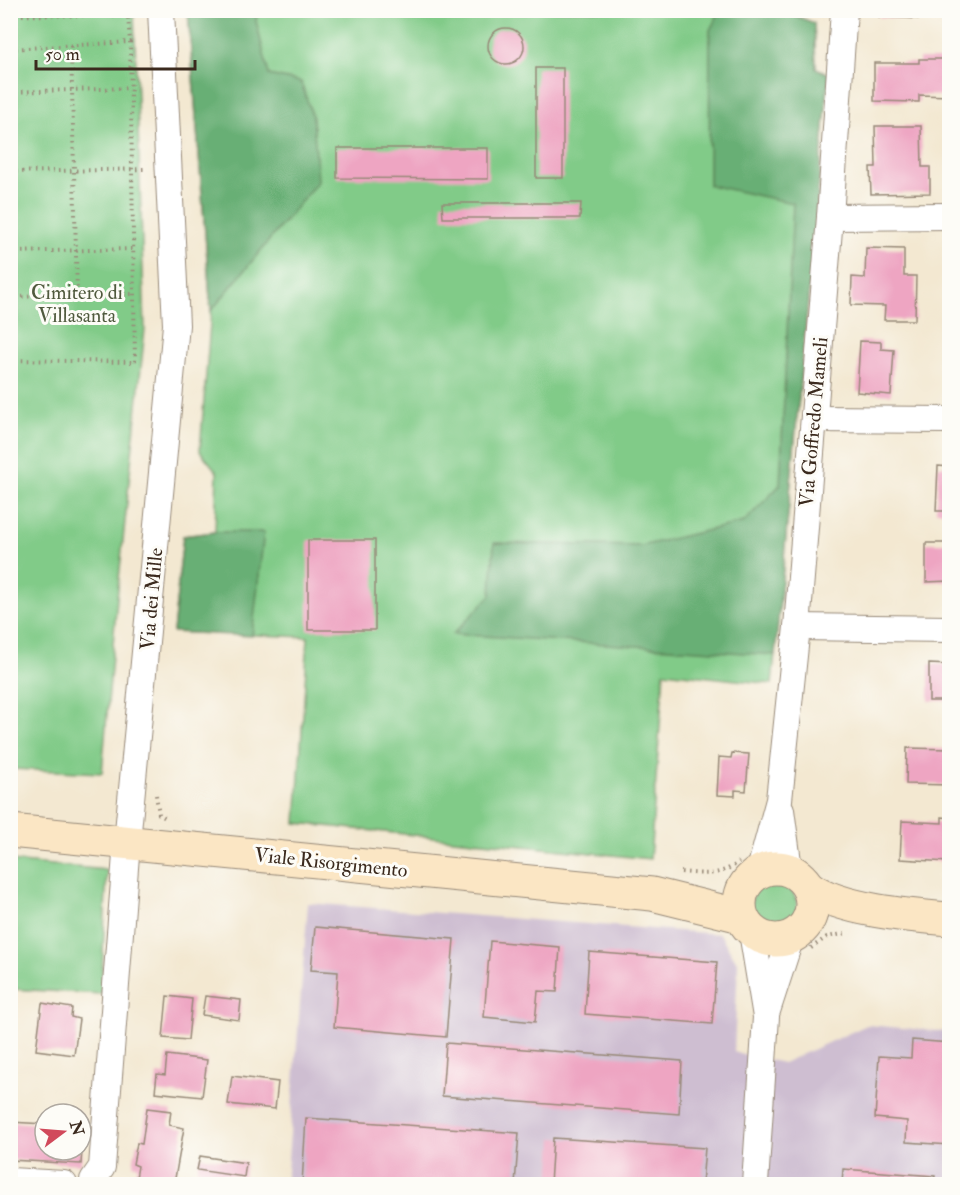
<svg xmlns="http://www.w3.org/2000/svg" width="960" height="1195" font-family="'IM FELL Double Pica',serif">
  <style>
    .industrial { fill: #cebed1 }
    .green { fill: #81cb88; stroke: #5e7a53; stroke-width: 1.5 }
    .forest { fill: #68af74; stroke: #526c49; stroke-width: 1.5 }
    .building { fill: #eea5c2 }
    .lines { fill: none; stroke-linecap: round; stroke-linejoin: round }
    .street-casing { stroke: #978978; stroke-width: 28 }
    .secondary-casing { stroke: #978978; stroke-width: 35 }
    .path { stroke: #978978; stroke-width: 4; stroke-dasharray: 1.5 4.5; stroke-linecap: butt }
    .street { stroke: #fff; stroke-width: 26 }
    .secondary { stroke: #fbe6c4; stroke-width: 33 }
    .labels { text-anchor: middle; stroke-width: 6; stroke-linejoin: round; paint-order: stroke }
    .park-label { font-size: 20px; fill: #505a3e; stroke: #fdfcf7 }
    .street-label { font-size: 20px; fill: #3b2a1e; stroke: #fdfcf7 }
  </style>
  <rect width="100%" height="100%" fill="#fdfcf7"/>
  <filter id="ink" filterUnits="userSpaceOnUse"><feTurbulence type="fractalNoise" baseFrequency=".0167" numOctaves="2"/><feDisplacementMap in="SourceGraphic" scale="12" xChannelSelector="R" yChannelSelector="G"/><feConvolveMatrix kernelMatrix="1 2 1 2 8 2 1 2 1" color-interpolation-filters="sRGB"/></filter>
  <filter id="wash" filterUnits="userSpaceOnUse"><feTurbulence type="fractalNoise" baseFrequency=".008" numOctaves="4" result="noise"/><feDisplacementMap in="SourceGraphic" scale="24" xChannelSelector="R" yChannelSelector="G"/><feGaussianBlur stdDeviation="1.35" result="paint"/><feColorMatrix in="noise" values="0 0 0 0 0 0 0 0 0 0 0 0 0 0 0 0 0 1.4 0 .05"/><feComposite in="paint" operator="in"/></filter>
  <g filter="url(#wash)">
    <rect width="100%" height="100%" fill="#f3e8d1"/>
    <!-- industrial -->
    <polygon class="industrial" points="308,903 720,934 738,964 734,1052 783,1063 867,1025 949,1032 949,1184 286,1184"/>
    <!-- green -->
    <g class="green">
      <polygon points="11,10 134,11 145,329 117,598 102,773 11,769"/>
      <polygon points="782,10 814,23 816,68 829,74 772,684 664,672 650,859 296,823 308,637 173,632 183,536 215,532 217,472 200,451 211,311 188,11"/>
      <polygon points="10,861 107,870 101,994 11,989"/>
      <circle cx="774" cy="906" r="23"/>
    </g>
    <!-- forest -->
    <g class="forest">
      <polygon points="188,11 258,11 256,21 269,75 301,82 313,118 318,181 211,311"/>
      <polygon points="720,11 782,11 814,23 816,68 829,74 775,655 453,634 491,595 494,543 641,546 744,522 780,485 793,203 709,185 710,30"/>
      <polygon points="215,532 264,532 252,636 173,632 183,536"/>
    </g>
    <g id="blocks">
      <!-- building -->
      <g class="building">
        <polygon points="879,10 924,10 924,19 879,17"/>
        <circle cx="506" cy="46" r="18"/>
        <polygon points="919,59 950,59 950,96 919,95 919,102 874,101 874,63 919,63"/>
        <rect x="536" y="68" width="27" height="110"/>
        <polygon points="875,126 921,126 922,167 930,167 930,193 871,194 870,167 876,167"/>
        <polygon points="337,148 488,148 488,179 337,178"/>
        <polygon points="442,203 581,203 580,218 443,218"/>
        <polygon points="866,248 904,249 904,276 916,276 915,320 884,320 885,306 851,305 852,277 865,278"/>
        <polygon points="944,285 950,285 950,303 944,302"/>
        <polygon points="860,341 881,342 881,349 894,350 891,395 857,392"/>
        <polygon points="938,466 950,467 950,511 936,511"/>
        <rect x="308" y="540" width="67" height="90"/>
        <polygon points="926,543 950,543 950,581 926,582"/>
        <polygon points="929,664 950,665 950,701 929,701"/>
        <polygon points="907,748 950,749 950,785 906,784"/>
        <polygon points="732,753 749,754 746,791 735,790 735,796 717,795 719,757 731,758"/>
        <polygon points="942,817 950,818 948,862 900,859 902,821 942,823"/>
        <polygon points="315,927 454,939 446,1037 334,1027 338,972 311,970"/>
        <polygon points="490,941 560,947 557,992 538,991 535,1022 484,1017"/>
        <polygon points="589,952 717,962 712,1024 585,1014"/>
        <polygon points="167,996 192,999 188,1040 163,1038"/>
        <polygon points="205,996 241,1000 239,1020 202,1015"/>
        <polygon points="42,1003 72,1008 71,1017 79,1019 74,1055 36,1050"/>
        <polygon points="912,1040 950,1043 950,1145 906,1142 907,1121 875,1118 879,1056 911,1058"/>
        <polygon points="446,1043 682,1061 679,1114 442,1096"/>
        <polygon points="167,1055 207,1060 202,1097 155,1092 157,1074 165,1075"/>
        <polygon points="232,1076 278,1082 275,1109 228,1104"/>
        <polygon points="147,1108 171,1111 169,1125 184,1128 174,1184 135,1184 138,1166 133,1164 137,1143 142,1144"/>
        <polygon points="306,1118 519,1133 515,1184 302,1184"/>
        <polygon points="10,1122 45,1124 45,1150 82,1150 81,1164 10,1160"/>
        <polygon points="553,1138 705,1148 702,1184 550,1184"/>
        <polygon points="200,1156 246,1163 244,1177 197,1170"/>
        <polygon points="843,1169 935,1176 934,1184 842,1184"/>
      </g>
    </g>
  </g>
  <g filter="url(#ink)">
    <use href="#blocks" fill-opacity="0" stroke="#978978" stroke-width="1.5"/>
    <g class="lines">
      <!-- street casing -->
      <g class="street-casing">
        <g id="street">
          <polyline points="830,217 950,216"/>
          <polyline points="814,419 950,420"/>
          <polyline points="797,627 950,629"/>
          <polyline points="781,810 789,869"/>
          <polyline points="760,870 779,800 797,627 830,217 844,10"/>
          <polyline points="752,932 766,1017 755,1184"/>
          <polyline points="767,1011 791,937"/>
          <polyline points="10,1181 64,1184"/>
          <polyline points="93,1184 93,1180 102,1167 127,842 176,325 161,10"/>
        </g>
      </g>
      <!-- secondary casing -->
      <g class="secondary-casing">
        <g id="secondary">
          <polyline points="10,831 652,894 741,916"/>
          <circle cx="776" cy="904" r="36"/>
          <path d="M808 887C840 910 910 916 950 919"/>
        </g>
      </g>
      <!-- path -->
      <g class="path">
        <polyline points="10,15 128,16 130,42"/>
        <polyline points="71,46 77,295"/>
        <polyline points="10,49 130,42 135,362 10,360"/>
        <polyline points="10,92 130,88"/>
        <polyline points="10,172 147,169"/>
        <polyline points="10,252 133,249"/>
        <polyline points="10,297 134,294"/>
        <polyline points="156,795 159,814 167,819"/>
        <path d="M681 872C705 874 719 877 739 862"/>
        <polyline points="811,948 827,937 848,933"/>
      </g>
      <!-- street -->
      <use href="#street" class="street"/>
      <!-- secondary -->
      <use href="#secondary" class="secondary"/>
    </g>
  </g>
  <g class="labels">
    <!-- park labels -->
    <g class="park-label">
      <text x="77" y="299">Cimitero di<tspan x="77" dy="23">Villasanta</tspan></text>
    </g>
    <!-- street labels -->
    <g class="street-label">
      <text transform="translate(813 422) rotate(-85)" y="7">Via Goffredo Mameli</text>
      <text transform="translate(151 599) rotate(-85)" y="7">Via dei Mille</text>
      <text transform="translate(331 862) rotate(6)" y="7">Viale Risorgimento</text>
    </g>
  </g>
  <!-- margin -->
  <rect width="960" height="1195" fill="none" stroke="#fdfcf7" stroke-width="36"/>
  <!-- north arrow -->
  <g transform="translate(63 1132) rotate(74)"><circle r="28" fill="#fdfcf7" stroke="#afa8a0" stroke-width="1.5"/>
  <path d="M0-4.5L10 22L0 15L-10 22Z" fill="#d1495b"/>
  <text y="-9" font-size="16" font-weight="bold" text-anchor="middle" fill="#3b2a1e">N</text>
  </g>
  <!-- scale -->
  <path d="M36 60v9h159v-9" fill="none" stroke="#3b2a1e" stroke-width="3"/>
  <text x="45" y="60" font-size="18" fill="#3b2a1e" stroke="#fdfcf7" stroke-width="4.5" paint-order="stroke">50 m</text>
</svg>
